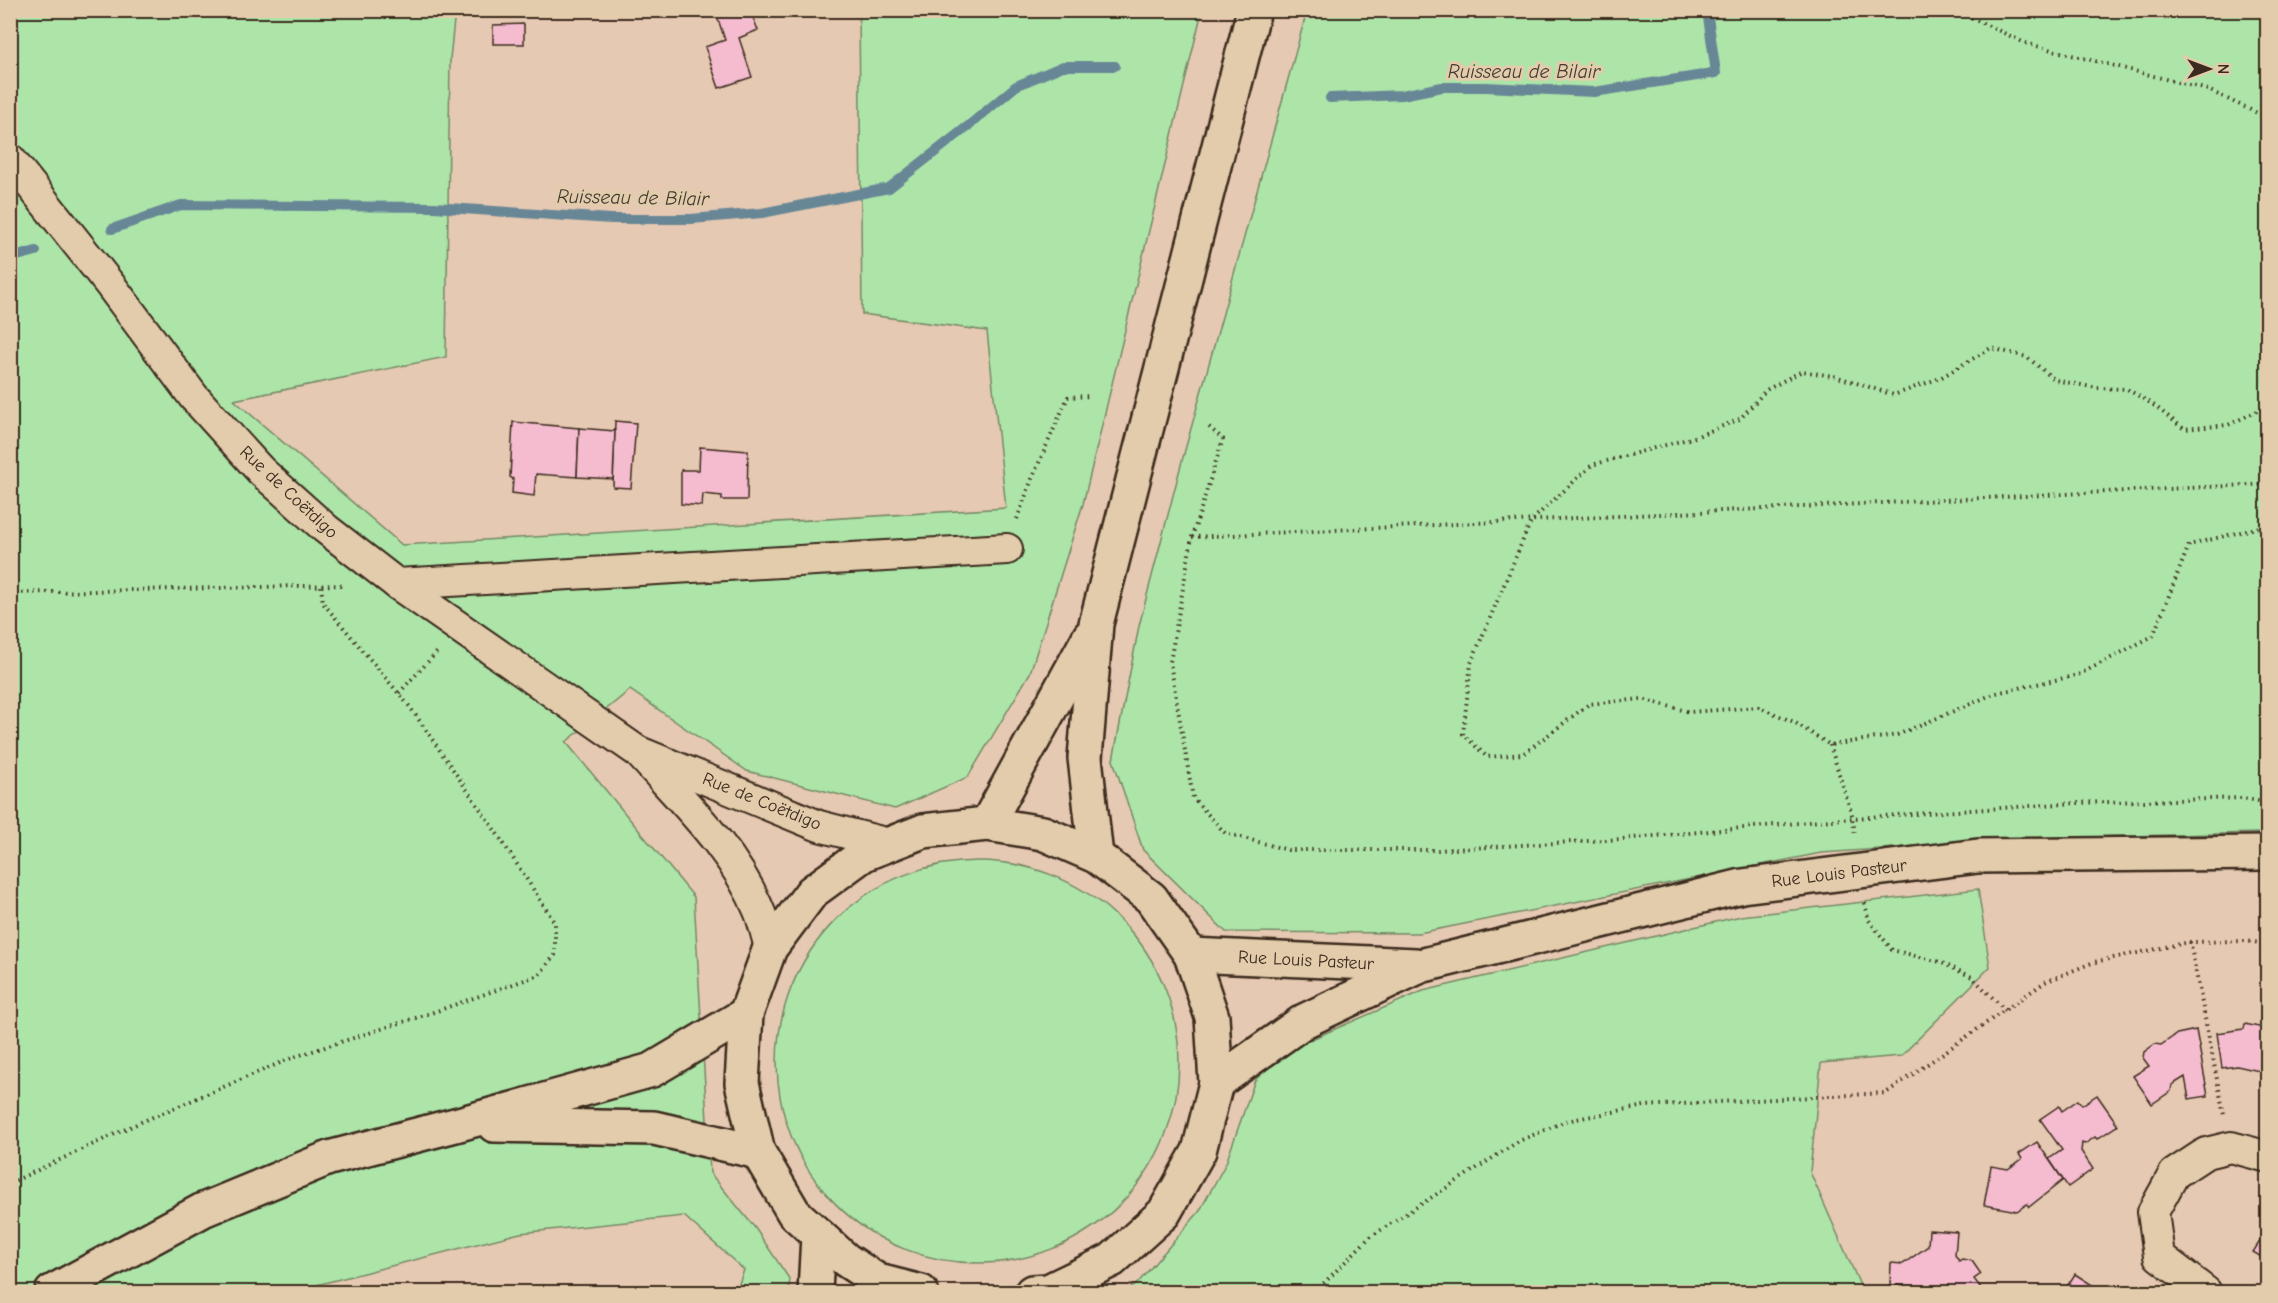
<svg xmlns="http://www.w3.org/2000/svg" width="2278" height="1303" font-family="'Comic Neue',sans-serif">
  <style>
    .green { fill: #ade5a9; stroke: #748864; stroke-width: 1.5 }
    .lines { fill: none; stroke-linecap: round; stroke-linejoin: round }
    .stream { stroke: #678796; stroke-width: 10 }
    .building { fill: #f5bcd0; stroke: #3b2a1e; stroke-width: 1.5 }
    .street-casing { stroke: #3b2a1e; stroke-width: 34 }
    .secondary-casing { stroke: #3b2a1e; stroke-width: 38 }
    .path { stroke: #3b2a1e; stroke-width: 4; stroke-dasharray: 1.5 4.5; stroke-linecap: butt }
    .street { stroke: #e2ccab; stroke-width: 30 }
    .secondary { stroke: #e2ccab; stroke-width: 33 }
    .labels { text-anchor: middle; stroke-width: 6; stroke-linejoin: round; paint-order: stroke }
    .street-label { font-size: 18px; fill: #3b2a1e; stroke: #e2ccab }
    .water-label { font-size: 20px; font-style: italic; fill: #423a32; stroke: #e2ccab }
  </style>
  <rect width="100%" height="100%" fill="#e6c9b2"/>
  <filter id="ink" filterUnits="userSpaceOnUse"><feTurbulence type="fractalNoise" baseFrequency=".0167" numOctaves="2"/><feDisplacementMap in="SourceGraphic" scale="12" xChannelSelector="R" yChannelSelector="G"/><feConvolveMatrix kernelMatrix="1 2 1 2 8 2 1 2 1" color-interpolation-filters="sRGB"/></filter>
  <g filter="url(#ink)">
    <!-- green -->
    <g class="green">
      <polygon points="11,11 455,11 450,59 446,357 234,400 402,545 1006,508 987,331 862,314 859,11 1202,11 1083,504 1030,673 968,777 895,809 747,771 630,690 566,742 694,897 710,1173 755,1228 790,1280 788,1292 736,1292 744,1270 684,1216 520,1233 289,1292 11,1292"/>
      <polygon points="1307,11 2267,11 2267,835 2259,833 2041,838 1821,853 1419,933 1226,932 1143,850 1113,760 1139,626 1182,461"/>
      <circle cx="978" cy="1062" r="201"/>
      <polygon points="1978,889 1990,967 1901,1056 1821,1063 1810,1172 1863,1292 1125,1292 1136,1285 1199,1212 1226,1163 1255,1080 1291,1048 1423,991 1741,916"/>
    </g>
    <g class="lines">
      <!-- stream -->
      <g class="stream">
        <polyline points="1330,98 1402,95 1442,87 1486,87 1594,92 1716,73 1707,10"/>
        <polyline points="112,229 181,205 434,207 611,219 691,219 762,213 889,188 967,127 1016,86 1063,66 1115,66"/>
        <polyline points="10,258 36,251"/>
      </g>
    </g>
    <!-- building -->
    <g class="building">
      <polygon points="715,10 750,10 758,30 739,38 752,77 719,88 705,47 725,40"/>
      <polygon points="524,24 524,44 493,44 493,25"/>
      <polygon points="615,421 636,423 631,488 613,487"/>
      <polygon points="513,422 579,428 577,477 536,474 534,496 512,493 513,479 510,477"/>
      <polygon points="579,428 615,431 613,479 577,477"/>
      <polygon points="700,447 748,451 747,500 722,500 722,496 703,494 702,506 681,504 681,470 699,470"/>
      <polygon points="2245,1024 2268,1029 2268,1083 2262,1081 2264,1072 2237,1066 2222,1068 2217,1033 2244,1029"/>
      <polygon points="2196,1030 2208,1096 2189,1099 2185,1077 2172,1085 2171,1091 2152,1104 2133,1076 2149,1066 2143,1058 2144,1052 2155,1044 2161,1045 2177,1034"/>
      <polygon points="2097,1095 2118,1125 2097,1139 2095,1137 2085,1144 2082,1143 2081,1151 2093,1169 2068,1187 2049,1159 2062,1150 2040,1119 2059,1106 2062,1111 2078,1100 2082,1105"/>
      <polygon points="2037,1142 2063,1180 2029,1207 2027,1204 2017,1211 1984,1205 1991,1166 2008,1169 2022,1159 2019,1154"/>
      <polygon points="2268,1229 2268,1261 2253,1252"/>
      <polygon points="1929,1230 1957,1232 1955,1255 1959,1261 1962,1259 1972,1261 1981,1274 1974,1279 1984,1292 1927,1292 1923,1287 1890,1285 1891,1263 1903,1264 1928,1246"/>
      <polygon points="2075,1274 2103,1292 2107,1287 2116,1292 2068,1292 2066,1288"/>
    </g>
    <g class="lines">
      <!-- street casing -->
      <g class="street-casing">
        <g id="street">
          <polyline points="10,159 111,286 193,396 261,471 326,529 397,584 637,751 819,826 889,844"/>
          <polyline points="397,584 1007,549"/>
          <path d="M641 755C685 804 735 851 760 913 764 924 767 937 770 948"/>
          <polyline points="2206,1292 2159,1256 2153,1212 2174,1174 2206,1153 2231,1147 2268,1157"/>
        </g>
      </g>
      <!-- secondary casing -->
      <g class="secondary-casing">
        <g id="secondary">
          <polyline points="987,824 1090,636"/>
          <polyline points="1096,856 1085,758 1096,624 1254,10"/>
          <polyline points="1191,955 1416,965"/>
          <polyline points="1216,1083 1304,1021 1420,966 1742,886 1978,856 2268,853"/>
          <polyline points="494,1125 654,1128 758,1152"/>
          <polyline points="52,1292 203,1210 329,1158 459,1124 652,1070 746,1014"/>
          <polyline points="815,1292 818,1235"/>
          <polyline points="921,1292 878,1281 846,1260 794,1213 758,1152 742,1083 746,1014 770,948 812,892 864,854 923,831 987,824 1043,833 1096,856 1151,898 1191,955 1212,1017 1216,1083 1199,1151 1164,1213 1112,1260 1048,1291 1032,1292"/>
        </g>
      </g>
      <!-- path -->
      <g class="path">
        <polyline points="1955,10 2025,43 2208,90 2268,118"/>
        <polyline points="2268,406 2228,425 2184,429 2155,406 2127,389 2097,388 2055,380 2027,357 1991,348 1940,378 1894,395 1838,377 1802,371 1766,390 1740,419 1695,437 1592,465 1531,521 1471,663 1463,734 1487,757 1523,754 1589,704 1642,699 1690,712 1759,707 1794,722 1830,745 1897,735 1996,693 2078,675 2153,636 2189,545 2268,525"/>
        <polyline points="1209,427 1223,439 1192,537 1170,662 1193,798 1225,833 1288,850 1438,850 1622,839 1853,818 2075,803 2243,798 2268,803"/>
        <polyline points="1017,519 1033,476 1068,397 1091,396"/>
        <polyline points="1192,537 2268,484"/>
        <polyline points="10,593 343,585"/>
        <polyline points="399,693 437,652"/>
        <polyline points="1830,745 1853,818 1855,837"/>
        <polyline points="1865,903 1868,919 1892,950 1940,962 1972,977 2005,1010"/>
        <polyline points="2190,942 2224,1115"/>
        <polyline points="10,1183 141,1122 294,1057 428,1014 539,975 555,955 555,923 500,838 410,707 323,603 321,586"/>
        <polyline points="1315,1292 1370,1237 1519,1141 1566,1121 1644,1106 1886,1093 2045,982 2094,962 2190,942 2245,941 2268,944"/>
      </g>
      <!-- street -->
      <use href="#street" class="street"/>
      <!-- secondary -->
      <use href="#secondary" class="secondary"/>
    </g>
  </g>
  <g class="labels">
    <!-- street labels -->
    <g class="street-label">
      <text transform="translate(289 492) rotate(43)" y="6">Rue de Coëtdigo</text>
      <text transform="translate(762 801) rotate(22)" y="6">Rue de Coëtdigo</text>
      <text transform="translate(1839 873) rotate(-7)" y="6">Rue Louis Pasteur</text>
      <text transform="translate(1306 960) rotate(3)" y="6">Rue Louis Pasteur</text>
    </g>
    <!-- water labels -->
    <g class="water-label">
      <text x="1524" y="78">Ruisseau de Bilair</text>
      <text transform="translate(633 197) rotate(1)" y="7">Ruisseau de Bilair</text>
    </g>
  </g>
  <!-- margin -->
  <rect width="2278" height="1303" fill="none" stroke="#e2ccab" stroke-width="36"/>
  <rect x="18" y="18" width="2242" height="1267" fill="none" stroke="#3b2a1e" stroke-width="2" filter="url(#ink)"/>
  <!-- north arrow -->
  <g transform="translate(2209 69) rotate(90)" stroke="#e2ccab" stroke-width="4.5" paint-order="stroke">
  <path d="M0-4.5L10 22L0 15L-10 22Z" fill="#3b2a1e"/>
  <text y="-9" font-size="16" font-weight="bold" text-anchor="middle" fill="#3b2a1e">N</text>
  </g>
</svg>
